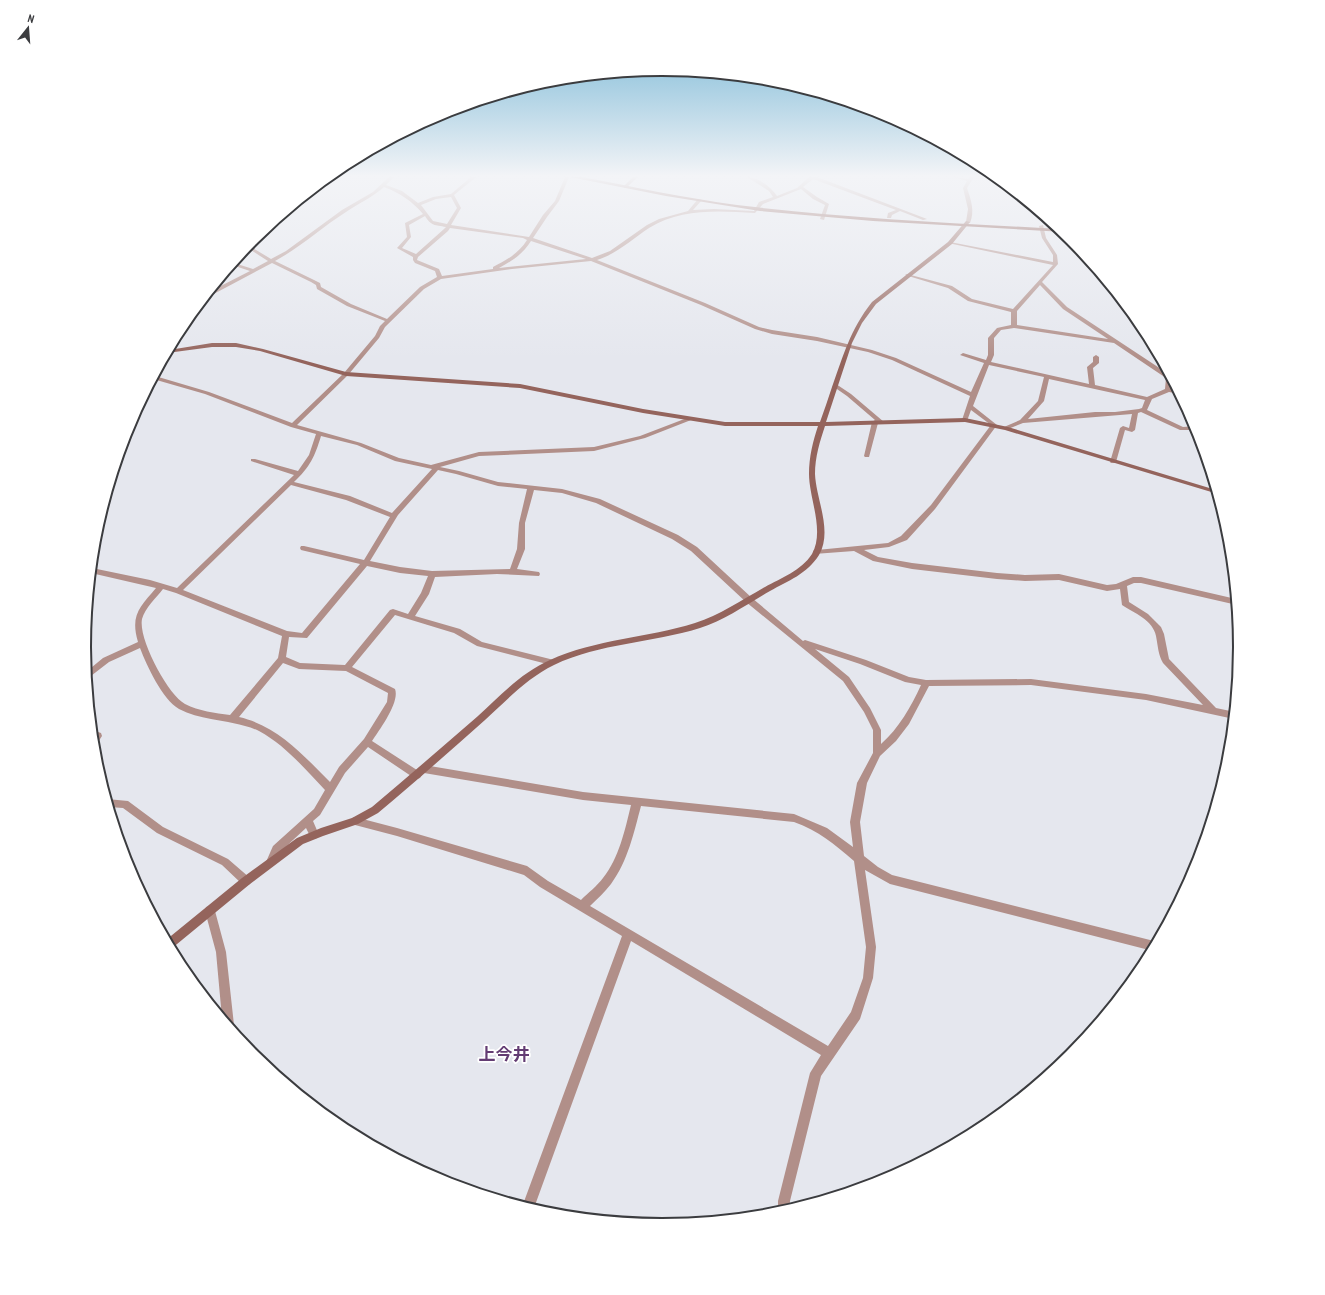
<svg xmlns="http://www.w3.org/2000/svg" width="1325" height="1295" font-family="'PT Sans Narrow','Noto Sans JP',sans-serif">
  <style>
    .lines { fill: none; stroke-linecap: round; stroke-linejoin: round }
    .street { fill: #b18f89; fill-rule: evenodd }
    .secondary { fill: #94645c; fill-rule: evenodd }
    .primary { fill: #7f463d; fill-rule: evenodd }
    .labels { text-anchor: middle; stroke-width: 3.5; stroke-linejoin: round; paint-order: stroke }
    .near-quarter-label { font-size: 17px; font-weight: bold; fill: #633c73; stroke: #fff }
    .rim { fill: none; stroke: #3b3c3f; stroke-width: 2 }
  </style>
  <rect width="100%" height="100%" fill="#e5e7ee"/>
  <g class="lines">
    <!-- street -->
    <g class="street">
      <path d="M389 177H394L386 185 402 191 418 203 433 197 451 194 471 177H476L454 195 461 208 451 225 529 237 543 215 555 201 565 177H569L559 201 547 217 533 238 592 258 610 251 647 225 659 219 688 211 698 199 702 200 693 210 714 209 754 211 759 202 773 197 769 191 747 177C758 177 771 187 777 196L797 188 809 177H817L927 219 923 220 900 211 892 215 891 218H887L888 213 896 210 813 179 803 187 817 197 829 204 824 220 820 219 825 205 813 199 801 189 763 204 755 213C719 211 681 208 649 228 632 239 617 254 597 260L705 303 759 327 772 330 817 337 872 350 896 358 971 392 984 363 960 355 963 353 986 360 988 355V338L997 328 1011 325V312L968 301 948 288 905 275 907 274 952 286 972 299 1013 309 1053 265 948 243 950 242 1053 262V255L1042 238 1039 226 1043 225 1046 238 1057 255 1058 264 1042 282 1067 307 1167 373 1168 372 1172 379 1171 389 1178 390 1180 394 1169 392 1152 399 1147 410 1183 427 1197 426 1198 430H1180L1141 412 1138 413 1135 430 1132 432 1125 430 1116 462 1115 463H1111L1110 462 1120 428 1123 426 1129 428 1132 414 1023 423 1008 429H1004V427L1020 420 1038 401 1044 377 989 365 973 406 997 425 935 509 907 540 889 547 864 550 878 557 912 563 997 573 1025 575 1059 574 1107 585 1116 584 1133 577H1141L1236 599 1237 605 1141 583H1134L1127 586 1129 602 1148 614 1161 627 1164 634 1169 659 1216 708 1235 712 1234 719 1146 700 1031 685 929 686 909 724 896 741 880 756 867 783 860 822 864 856 878 867 892 875 1158 942 1153 951 890 884 865 870 876 947 873 978 860 1019 821 1076 790 1201 789 1211 778 1214V1201L810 1073 821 1055 631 941 534 1208 533 1210 522 1207 622 936 540 887 524 875 397 836 355 825 352 824 350 821 352 818 355 817 397 828 527 866 548 881 581 900C588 893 597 886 603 878 619 858 625 830 631 805L583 800 424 773 421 772 419 769 421 766 424 765 583 792 794 814 827 828 853 847 850 822 857 783 873 753V730L864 712 843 681 746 602 691 551 672 539 596 503 562 493 534 490 525 523V549L517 569 539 572 540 574 539 576 497 574 435 577 429 594 415 616 460 629 482 642 554 660 555 662 554 664 551 665 477 646 454 633 395 615 352 667 395 689C400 702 380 729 372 741L420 772 422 775 420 778 417 779 414 778 368 747 345 773 320 815 313 821 319 835 317 838 314 839 311 838 306 828 280 852 274 865 271 867 268 865 266 862 273 846 314 809 325 790C305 769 285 745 259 731 244 724 227 722 211 719 200 717 189 714 179 709 162 699 147 666 140 648L109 662 87 679 86 672 103 658 138 642C130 615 140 607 156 588L91 573 92 568 150 580 177 588 294 475 251 461V459H255L298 471 309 455 316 434 291 427 205 394 153 379 155 376 209 392 292 423 344 373 375 336 380 326 385 321 347 306 317 289 316 285 311 282 272 263 208 297H205L209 292 250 271 232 265 234 263 253 269 268 261 246 247 248 245 271 259 286 251 342 210 373 192ZM384 187C400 193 412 201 423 214L405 223 407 237 397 248 413 257V260L415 263 435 271 437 277 420 287 387 319 351 304 321 287 320 283 314 280 275 261C301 247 322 227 346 212 359 203 373 197 384 187ZM451 197 457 208 447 224 433 221 421 205 436 199ZM425 216C431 226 435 225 446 227L444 229 416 254 402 248 411 237 409 225ZM450 228 523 238 527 240C519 253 507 260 493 267V269L442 276 439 269 417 260 418 257 448 231ZM531 241 586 259 499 268C512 261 523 254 531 241ZM591 261 701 305 755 329 772 334 817 341 868 352 892 360 970 396 962 420 963 421H967L971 410 991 425 931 505 901 536 888 543 817 550H814L813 552 814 554 854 551 873 561 912 569 997 579 1025 581 1059 580 1107 591 1120 589 1122 605C1134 613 1153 620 1156 636 1158 646 1158 654 1163 663L1203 705 1146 694 1031 679 926 680 909 677 866 660 805 640 803 641 752 598 697 547 678 535 600 499 562 489 498 482 459 471 440 467 479 456 594 451 645 438 691 420V418H687L640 436 594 447 479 452 431 465 399 458 361 443 297 425 348 375 379 338 385 327 424 289 441 279 512 269ZM1040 285 1063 309 1108 339 1017 325V311ZM1014 328 1114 343 1166 378 1165 389 1147 397 1095 385 1093 368 1099 363V357L1096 355 1093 357V362L1087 367 1089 384 991 362 994 355V338L1001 330ZM1049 379 1145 400 1142 408 1139 409 1115 412H1095L1028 419 1044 401ZM321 436 357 445 395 461 432 469 392 513 350 496 294 482C310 467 315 456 321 436ZM438 470 456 474 498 486 527 489 519 523 517 549 510 569 432 571 400 567 370 561 398 515ZM291 485 346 500 390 517 364 560 304 546H301L300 548 301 550 360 564 302 633 287 631 183 590ZM367 566 400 573 428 576 421 593 408 614 393 609 390 610 345 665 300 663 286 657 289 637 307 638ZM163 589 176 593 282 636 278 658 230 715C215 713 199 711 185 704 168 695 138 639 142 619 145 608 156 598 163 589ZM815 649 860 664 905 682 921 685C911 707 899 728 881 744V730L870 708 849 677ZM283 663 299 669 346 671 388 693 387 702 364 739 339 767 330 782C303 755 278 726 239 717ZM641 806 794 822C819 831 834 844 854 861L866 947 863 978 851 1012 828 1046 590 906C597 899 605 892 611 884 628 861 634 832 641 806Z"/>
      <path d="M954 177 968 179 970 177H974L967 188C971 200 975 211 970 223L966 222 968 209 963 188 967 181Z"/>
      <polygon points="836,384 851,394 884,422 881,424 878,423 869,457 865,457 864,456 872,422 875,420 847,396 834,387 834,385"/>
      <polygon points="98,732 101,733 102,736 96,745 94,745 93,736"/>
      <polygon points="107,799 128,801 163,827 228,859 250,878 251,881 250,884 246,886 242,884 222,865 157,833 123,808 109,807"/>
      <polygon points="210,906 214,907 215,911 226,952 234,1025 231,1029 222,1018 216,952 205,911 206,907"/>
    </g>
    <!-- secondary -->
    <g class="secondary">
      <polygon points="633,177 638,177 626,188 624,188 624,186"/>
      <path d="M966 221 970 222 952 244 876 304 862 323 852 343 826 422 965 418 1008 427 1216 490 1218 494 1005 430 965 422 825 426C820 441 815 457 815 474 816 499 833 531 819 555 807 574 788 581 770 591 747 604 725 620 700 628 652 643 600 643 554 665 527 678 506 701 485 720 450 751 414 783 378 813L358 824 323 836 303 844 250 884 171 949 166 940 242 878 297 838 321 828 352 818 372 807C408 777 443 746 478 716 500 696 522 672 550 660 596 639 647 638 695 623 720 615 742 600 765 587 781 578 801 571 812 554 825 531 809 498 809 474 809 457 813 441 818 426H725L643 413 520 388 346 376 260 351 236 347H212L167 353 169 350 212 343H236L263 349 346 372 520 384 643 409 725 422H820C824 411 828 399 832 387 844 354 850 330 872 302L948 242Z"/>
    </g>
    <!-- primary -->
    <path class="primary" d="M570 177H582C634 187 685 198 737 205 844 218 952 223 1060 229L1064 232 873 221 760 211 666 196Z"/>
  </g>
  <!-- sky -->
  <linearGradient id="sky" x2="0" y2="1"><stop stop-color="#63add0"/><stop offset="0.49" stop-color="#f3f4f7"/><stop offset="1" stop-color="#f3f4f7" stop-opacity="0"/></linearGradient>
  <rect width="1325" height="359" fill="url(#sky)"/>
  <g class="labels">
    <!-- near-quarter labels -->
    <g class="near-quarter-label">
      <text x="504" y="1060">上今井</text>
    </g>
  </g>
  <!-- crop -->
  <path d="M0 0H1325V1295H0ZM91 647a571 571 0 1 1 1142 0a571 571 0 1 1-1142 0Z" fill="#fff" fill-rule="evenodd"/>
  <path class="rim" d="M91 647a571 571 0 1 1 1142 0a571 571 0 1 1-1142 0Z"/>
  <!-- north arrow -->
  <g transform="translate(28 28) rotate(17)" stroke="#ffffff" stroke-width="3" paint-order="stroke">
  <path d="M0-3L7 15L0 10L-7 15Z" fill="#3b3c3f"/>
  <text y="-6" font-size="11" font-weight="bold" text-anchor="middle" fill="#3b3c3f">N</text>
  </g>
</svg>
